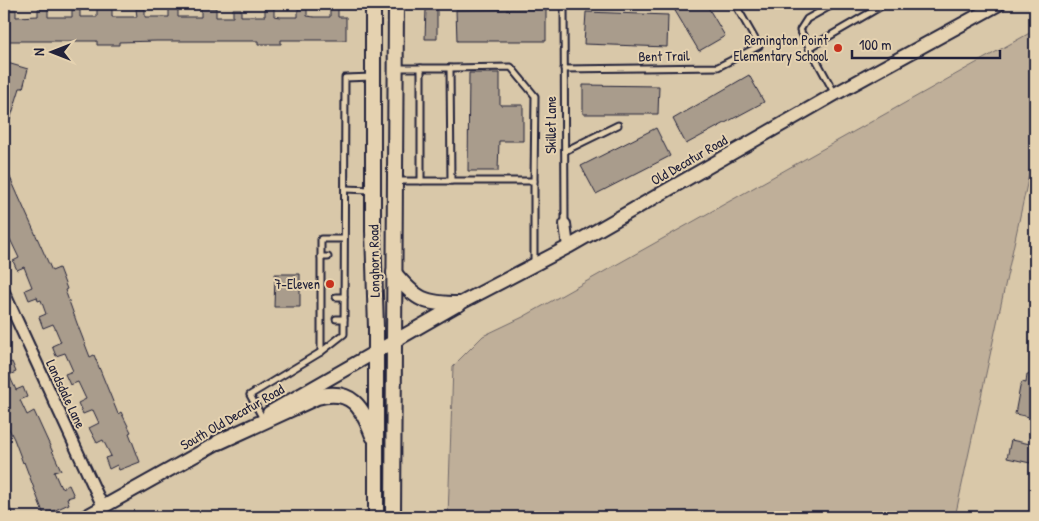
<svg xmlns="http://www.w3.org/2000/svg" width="1039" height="521" font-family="'Patrick Hand',sans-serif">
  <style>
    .green { fill: #bfaf99; stroke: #70686a }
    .building { fill: #a99c8c; stroke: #22223b }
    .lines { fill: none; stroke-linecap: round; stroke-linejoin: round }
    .service-casing { stroke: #22223b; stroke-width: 9 }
    .minor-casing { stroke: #22223b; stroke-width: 14 }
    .tertiary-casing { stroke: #22223b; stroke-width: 16 }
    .secondary-casing { stroke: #22223b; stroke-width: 18 }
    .service { stroke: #e5d2b0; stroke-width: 5 }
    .minor { stroke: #e5d2b0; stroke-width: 10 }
    .tertiary { stroke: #e5d2b0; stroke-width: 12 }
    .secondary { stroke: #e5d2b0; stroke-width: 14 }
    .poi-dot { fill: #c8321e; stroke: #e5d2b0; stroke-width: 2 }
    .labels { text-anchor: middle; stroke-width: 4; stroke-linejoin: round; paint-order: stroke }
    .poi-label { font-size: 14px; fill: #22223b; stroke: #e5d2b0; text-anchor: end }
    .street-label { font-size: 14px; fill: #22223b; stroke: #e5d2b0 }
  </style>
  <rect width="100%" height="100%" fill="#d9c8a9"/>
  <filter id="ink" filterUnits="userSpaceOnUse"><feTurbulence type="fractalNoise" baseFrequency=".02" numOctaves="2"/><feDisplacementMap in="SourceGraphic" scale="10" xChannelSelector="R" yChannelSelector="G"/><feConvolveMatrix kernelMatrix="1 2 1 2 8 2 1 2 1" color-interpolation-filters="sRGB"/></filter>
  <g filter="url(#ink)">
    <!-- green -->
    <polygon class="green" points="1035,30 1035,147 955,517 448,517 453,366 483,336 523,317"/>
    <!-- building -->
    <g class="building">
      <polygon points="671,4 706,4 725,36 699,51"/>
      <polygon points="201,8 216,8 216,17 233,17 233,9 241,9 241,16 265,16 265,8 274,8 274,16 281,17 298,17 298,9 307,9 307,16 314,17 330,17 330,8 338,8 338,17 346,17 346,40 281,40 281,44 258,44 258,41 157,41 119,42 119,45 97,45 97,41 4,41 4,17 7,17 7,10 16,10 16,17 38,16 38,9 48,9 48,17 72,17 72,10 80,10 80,17 97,17 97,9 112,9 112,17 137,17 136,9 145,9 145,17 169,17 169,9 178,9 178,17 201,17"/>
      <polygon points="426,8 437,8 437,39 425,39"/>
      <polygon points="546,9 546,41 457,41 456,10"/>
      <polygon points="586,12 668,15 667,47 584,44"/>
      <polygon points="4,62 28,69 23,88 20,88 10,120 4,118"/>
      <polygon points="469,73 500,73 500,105 523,105 523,141 499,141 498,171 468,171"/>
      <polygon points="749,75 764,102 686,144 673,119"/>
      <polygon points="583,85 659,86 658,114 583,114"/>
      <polygon points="656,128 670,156 596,194 581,166"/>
      <polygon points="4,164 52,271 59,268 67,289 65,290 78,326 90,357 94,355 118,414 121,412 131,432 129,433 140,462 119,470 117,465 109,469 105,458 111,456 103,440 97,443 89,428 99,423 93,410 83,414 78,403 86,399 78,382 70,385 65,374 73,371 65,353 56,356 52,346 61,342 55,328 53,324 43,328 39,317 46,314 41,300 38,301 37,297 29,300 25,290 32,287 24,267 17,270 13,261 19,258 10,239 4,242 4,231 7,229 4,223"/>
      <polygon points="275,274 300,274 300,307 274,307"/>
      <polygon points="12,362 16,372 9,375 16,390 23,387 27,397 20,400 27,415 34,411 61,470 54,472 61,488 69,485 74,496 67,498 69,504 44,515 24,462 23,463 14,439 4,419 4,365"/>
      <polygon points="1027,374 1035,376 1035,418 1015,414 1020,387 1022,382 1026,383"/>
      <polygon points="1011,440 1035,445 1035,464 1007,458"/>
      <polygon points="4,495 14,517 4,517"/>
    </g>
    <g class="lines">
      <!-- service casing -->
      <g class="service-casing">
        <g id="service">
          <polyline points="564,4 565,224"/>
          <polyline points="834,4 807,19 800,30 835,94"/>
          <polyline points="809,48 885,4"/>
          <polyline points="421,68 421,181"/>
          <polyline points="450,68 511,67 535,96 534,181"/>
          <polyline points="564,69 718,67 759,46 735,4"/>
          <polyline points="565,151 618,125"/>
          <polyline points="395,181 451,181 450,68 397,68"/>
          <polyline points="451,181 534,181 534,262"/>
          <polyline points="345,189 372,190"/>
          <polyline points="321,257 328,257"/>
          <polyline points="336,297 344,297"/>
          <polyline points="336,319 344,319"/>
          <polyline points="321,352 321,239 344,239"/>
          <polyline points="262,417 250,395 321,352 344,334 345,78 373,77"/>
        </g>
      </g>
      <!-- minor casing -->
      <g class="minor-casing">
        <g id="minor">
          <polyline points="565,224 568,247"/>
          <polyline points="4,292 103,507"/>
        </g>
      </g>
      <!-- tertiary casing -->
      <g class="tertiary-casing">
        <g id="tertiary">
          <polyline points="269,413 459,304 568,247 835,94 999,4"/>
          <polyline points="85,517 228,437"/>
        </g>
      </g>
      <!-- secondary casing -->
      <g class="secondary-casing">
        <g id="secondary">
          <polyline points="373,4 373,231 376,328 376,517"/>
          <path d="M394 273C416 300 425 304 459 304"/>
          <path d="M219 442 317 397C352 388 362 407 373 436"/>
          <polyline points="393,517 396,4"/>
        </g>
      </g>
      <!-- service -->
      <use href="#service" class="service"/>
      <!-- minor -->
      <use href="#minor" class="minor"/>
      <!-- tertiary -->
      <use href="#tertiary" class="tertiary"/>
      <!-- secondary -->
      <use href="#secondary" class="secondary"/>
    </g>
  </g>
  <!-- markers -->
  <g class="poi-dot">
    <circle cx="838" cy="48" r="5"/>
    <circle cx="330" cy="284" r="5"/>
  </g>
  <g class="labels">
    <!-- poi labels -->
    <g class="poi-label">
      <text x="828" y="45">Remington Point<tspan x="828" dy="16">Elementary School</tspan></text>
      <text x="320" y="289">7-Eleven</text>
    </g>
    <!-- street labels -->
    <g class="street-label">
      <text transform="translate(664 56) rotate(-1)" y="5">Bent Trail</text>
      <text transform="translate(551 125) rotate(-90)" y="5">Skillet Lane</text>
      <text transform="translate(689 160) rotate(-30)" y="5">Old Decatur Road</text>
      <text transform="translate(374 261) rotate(-91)" y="5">Longhorn Road</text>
      <text transform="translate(66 394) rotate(65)" y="5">Landsdale Lane</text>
      <text transform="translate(232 417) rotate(-30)" y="5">South Old Decatur Road</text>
    </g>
  </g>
  <!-- margin -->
  <rect width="1039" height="521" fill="none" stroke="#e5d2b0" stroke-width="20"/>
  <rect x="10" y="10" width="1019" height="501" fill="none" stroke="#22223b" stroke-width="2" filter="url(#ink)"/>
  <!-- north arrow -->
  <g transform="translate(52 52) rotate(270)" stroke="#e5d2b0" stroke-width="4" paint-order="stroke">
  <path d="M0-4L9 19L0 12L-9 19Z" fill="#22223b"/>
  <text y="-8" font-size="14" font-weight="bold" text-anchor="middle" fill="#22223b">N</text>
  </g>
  <!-- scale -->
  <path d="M852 50v8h148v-8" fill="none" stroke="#22223b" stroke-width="2.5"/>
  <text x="859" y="50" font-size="15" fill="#22223b" stroke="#e5d2b0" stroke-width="4" paint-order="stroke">100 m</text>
</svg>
